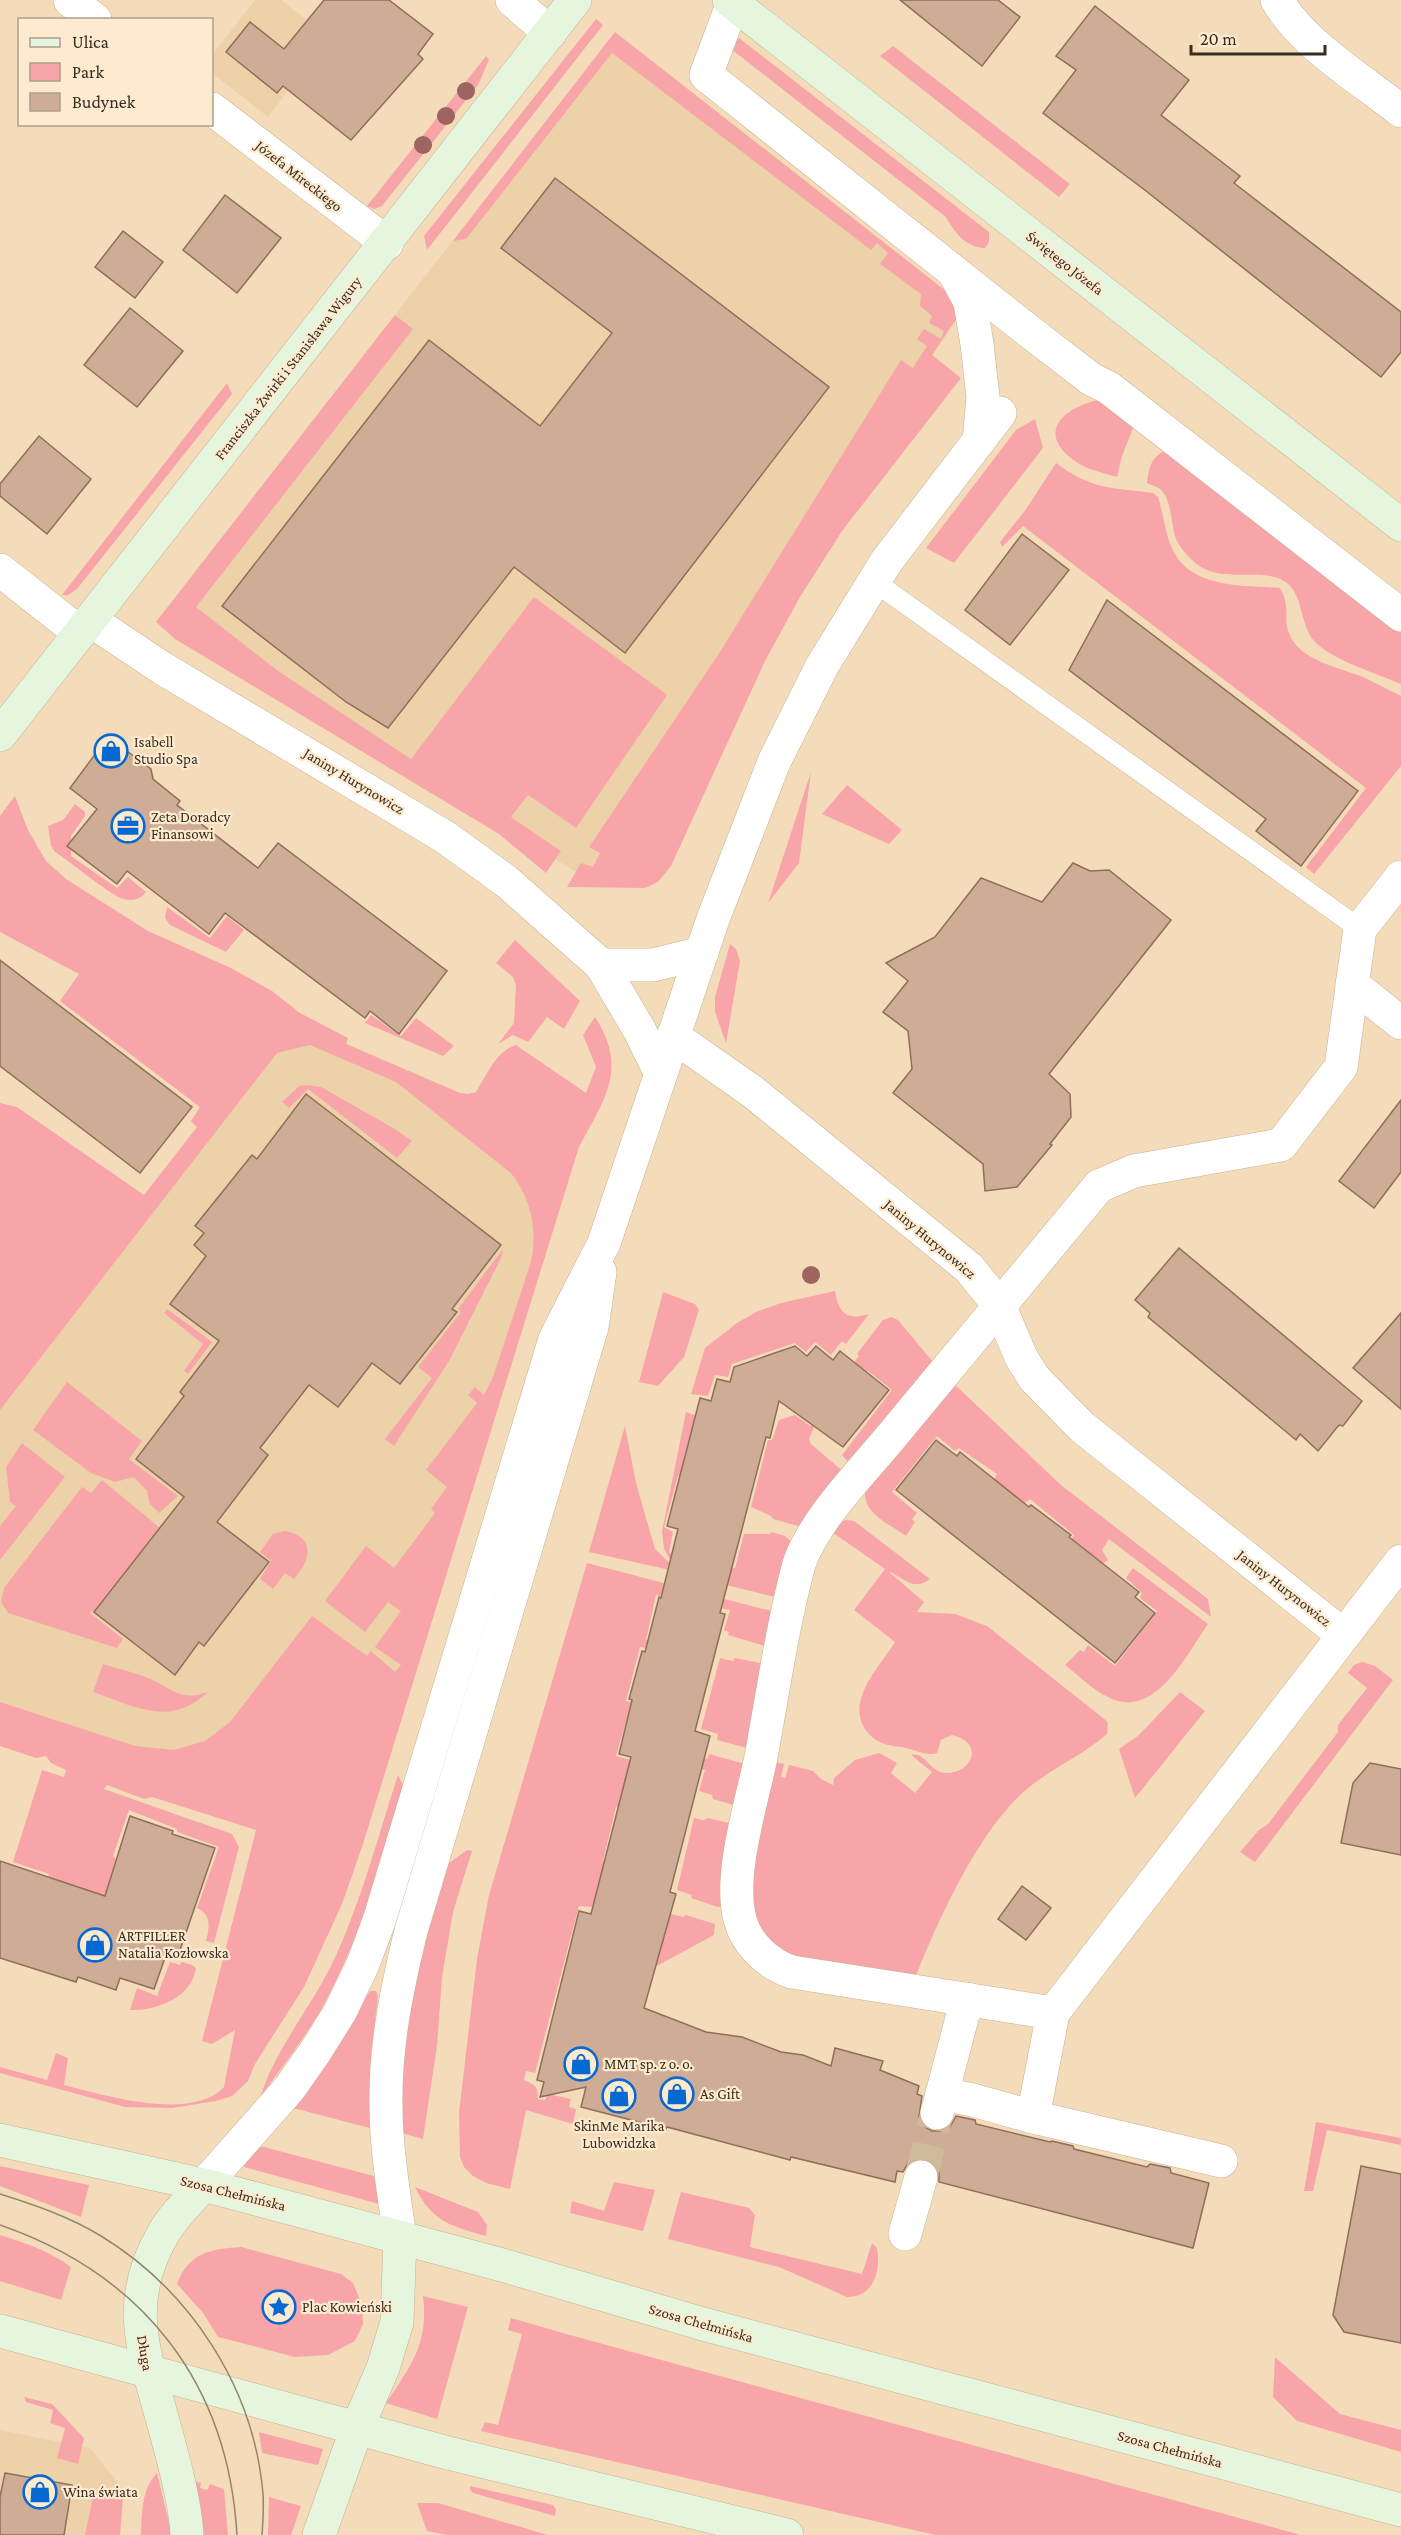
<svg xmlns="http://www.w3.org/2000/svg" width="1401" height="2535" font-family="'Crimson Pro',serif">
  <style>
    .built { fill: #edd1a9 }
    .green { fill: #f8a5a9 }
    .building { fill: #cfac95; stroke: #8e6f59; stroke-width: 1.5 }
    .lines { fill: none; stroke-linecap: round; stroke-linejoin: round }
    .street-tunnel { stroke: #ceb99b; stroke-width: 33; stroke-dasharray: 33 16; stroke-linecap: butt }
    .lane-casing { stroke: #c8b190; stroke-width: 21 }
    .street-casing { stroke: #c8b190; stroke-width: 34 }
    .secondary-casing { stroke: #c8b190; stroke-width: 34 }
    .lane { stroke: #fff; stroke-width: 20 }
    .street { stroke: #fff; stroke-width: 33 }
    .secondary { stroke: #e5f5de; stroke-width: 33 }
    .tram { stroke: #95856d; stroke-width: 1.5 }
    .tree { fill: #9d6460 }
    .labels { text-anchor: middle; stroke-width: 4.5; stroke-linejoin: round; paint-order: stroke }
    .street-label { font-size: 15px; fill: #372e21; stroke: #fdeacf }
    .poi-label { font-size: 15px; fill: #372e21; stroke: #fdeacf; text-anchor: start }
  </style>
  <rect width="100%" height="100%" fill="#f4dcba"/>
  <!-- built -->
  <g class="built">
    <polygon points="255,0 281,0 329,37 268,117 212,73 212,55"/>
    <polygon points="615,32 965,306 590,880 156,622"/>
    <polygon points="297,1022 572,1142 346,1851 0,1736 0,1113 145,1217"/>
    <polygon points="0,2430 90,2448 122,2488 113,2535 0,2535"/>
  </g>
  <!-- green -->
  <g class="green">
    <polygon points="596,19 603,25 427,250 424,236"/>
    <polygon points="615,32 965,306 932,355 961,378 842,531 800,597 766,659 671,866 658,882 645,888 567,887 581,863 593,867 600,853 589,847 718,655 901,360 913,368 927,346 917,339 924,329 941,339 944,331 929,323 932,316 920,306 921,294 880,264 888,253 877,243 871,250 612,53 466,239 453,241"/>
    <path d="M739 38 989 232V242L985 248C965 247 955 233 946 217L731 49Z"/>
    <polygon points="893,46 1070,184 1059,197 880,56"/>
    <polygon points="486,56 489,60 478,85 382,206 374,209 367,206"/>
    <polygon points="395,315 413,329 196,607 278,671 411,759 534,597 662,691 667,695 576,828 528,795 511,817 561,851 546,873 499,834 175,639 156,622"/>
    <polygon points="227,383 232,394 77,589 68,595 62,595"/>
    <path d="M1106 398 1126 416 1133 428 1122 456 1117 477C1108 474 1098 472 1090 469 1070 461 1042 439 1063 417 1074 406 1092 401 1106 398Z"/>
    <polygon points="1035,419 1043,448 954,563 926,548 1016,430"/>
    <path d="M1172 448 1401 632V684C1376 673 1334 661 1315 642 1298 624 1305 591 1282 580 1257 567 1216 586 1191 559 1186 554 1180 547 1177 541 1170 526 1173 500 1160 489 1157 487 1151 485 1147 483 1149 464 1153 454 1172 448Z"/>
    <path d="M1056 463C1090 489 1112 488 1153 493L1158 497C1164 515 1165 537 1175 554 1195 589 1246 585 1280 588 1291 606 1283 618 1289 633 1299 661 1339 667 1363 677 1376 683 1388 690 1401 696V766L1314 874 1306 867 1366 788 1023 526 1002 547 1000 542 1026 509Z"/>
    <polygon points="811,772 799,863 768,903"/>
    <polygon points="847,785 902,830 889,844 822,814"/>
    <path d="M15 796 28 830 46 861 66 879 148 931 231 968 272 991 300 1013 348 1038 346 1044 460 1093 468 1094 476 1092C486 1076 496 1051 516 1045L586 1093 596 1067 583 1035 595 1017C629 1069 604 1100 579 1147L362 1847 342 1904 304 1987 255 2064 248 2081 232 2096 216 2101 172 2108 125 2107 0 2073V2067L47 2080 56 2053 68 2058 64 2085C104 2095 191 2122 224 2087L235 2030 212 2044 202 2041 256 1830 152 1797 144 1799 107 1785 104 1789 232 1834 239 1847 214 1943 206 1941C210 1926 211 1914 197 1908L219 1847 177 1832V1829L129 1810 113 1856 116 1859 107 1889 106 1904 46 1884 49 1874 13 1862 42 1770 64 1777 66 1770 51 1763 46 1756 36 1758 0 1746V1702L135 1746 174 1750 191 1745 205 1741 230 1722 312 1616 367 1656 371 1651 395 1672 401 1665 375 1647 401 1611 388 1602 365 1632 325 1601 366 1546 394 1568 435 1513 431 1509 447 1487 426 1470 477 1403 468 1395 475 1387 484 1395 493 1377 531 1262C538 1229 531 1199 511 1173L396 1082 310 1045 277 1053 0 1410V1103L17 1107 144 1195 197 1127 191 1121 200 1107 60 1001 79 974 0 932V816Z"/>
    <path d="M75 804 85 812V816L71 836V856L117 888 128 877 146 892C140 900 131 902 121 898 105 891 72 863 55 852L51 846 48 826 63 820Z"/>
    <polygon points="167,907 210,938 227,916 244,930 226,952 170,925 165,918"/>
    <polygon points="515,940 580,1001 564,1029 547,1017 528,1042 513,1035 498,1044 514,1023 516,985 513,977 496,963"/>
    <polygon points="730,944 736,949 740,961 726,1043 715,1012 715,997"/>
    <polygon points="371,1015 401,1036 416,1018 454,1046 443,1056 365,1023"/>
    <polygon points="307,1085 321,1087 395,1129 412,1141 397,1158 308,1089 289,1108 282,1102 299,1086"/>
    <polygon points="503,1249 501,1258 449,1361 394,1446 385,1439 432,1378 418,1367 461,1312 458,1309"/>
    <path d="M835 1291C839 1313 846 1321 869 1314L846 1344 842 1341 831 1355 815 1342 806 1352 795 1343 732 1364 728 1377 715 1375 708 1396 691 1394 705 1348 737 1323 756 1312 781 1303Z"/>
    <polygon points="663,1292 695,1304 699,1310 684,1357 658,1386 639,1382"/>
    <polygon points="167,1309 212,1342 188,1374 184,1371 203,1344 164,1313"/>
    <polygon points="891,1317 898,1320 933,1362 851,1465 842,1455 892,1390 868,1371 862,1376 852,1365 859,1356 857,1354 883,1320"/>
    <path d="M951 1381 1061 1485 1208 1599 1211 1617 1109 1539 1102 1550 1108 1560 1099 1566 1070 1542 1074 1535 1030 1499 1022 1505 993 1482 997 1474 959 1448 955 1451 937 1436 892 1492 917 1513 912 1519 915 1522 906 1536C888 1523 859 1512 866 1486Z"/>
    <polygon points="67,1382 142,1441 129,1459 178,1496 159,1513 150,1504 147,1491 134,1477 115,1482 91,1473 33,1430"/>
    <polygon points="686,1412 700,1417 701,1432 691,1431 683,1460 691,1462 687,1478 678,1476 664,1527 673,1532 669,1553 735,1568 744,1534 770,1534 771,1532 785,1536 793,1543 779,1598 686,1575 671,1561 664,1549 662,1531"/>
    <polygon points="795,1415 810,1426 812,1425 814,1427 809,1439 811,1444 845,1473 804,1523 798,1526 773,1519 771,1516 751,1507 768,1440 772,1440 779,1420"/>
    <polygon points="625,1426 636,1483 655,1549 679,1572 589,1552"/>
    <polygon points="22,1443 65,1477 0,1560 0,1526 16,1506 10,1502 6,1467"/>
    <polygon points="102,1480 160,1528 94,1612 92,1611 90,1613 123,1639 117,1648 8,1613 1,1602 4,1588 82,1487 91,1493"/>
    <path d="M847 1520 854 1521 930 1579C913 1592 905 1578 888 1571L924 1602 917 1612 955 1614 987 1626 1108 1722 1107 1734C1083 1755 1052 1768 1027 1789 979 1829 938 1920 915 1978L810 1965 777 1949 756 1927 745 1891 771 1761 784 1764 781 1777 785 1778 789 1765 813 1771 821 1779 833 1785 834 1778 855 1760 879 1753 897 1763 891 1773 915 1793 932 1772 911 1755C926 1751 928 1772 946 1773 971 1774 986 1743 952 1735L941 1740 937 1753C926 1757 912 1748 901 1747 886 1746 874 1742 865 1729 846 1700 880 1666 895 1642L854 1610 885 1569 829 1530 838 1522Z"/>
    <path d="M285 1531C316 1537 311 1560 294 1579L285 1573 273 1589 260 1579 271 1561 260 1552 273 1534Z"/>
    <path d="M587 1563 775 1612 768 1647 728 1635 729 1632 724 1630 730 1610 656 1595 646 1640 649 1641V1648L640 1647 626 1701 635 1703 633 1711H629L616 1756 631 1760 626 1809 616 1807 603 1861 611 1863 593 1907 579 1906 535 2073 526 2071 524 2080C535 2085 538 2086 538 2099L545 2100 548 2094 571 2099 569 2107 576 2109 573 2124 526 2110 510 2189 486 2183 473 2176 464 2167 460 2157 459 2113 477 1959 489 1895Z"/>
    <path d="M1133 1568 1208 1624C1187 1654 1155 1720 1110 1698 1094 1691 1079 1676 1065 1665L1080 1650 1084 1652 1088 1645 1115 1666 1157 1611 1140 1598 1142 1593 1126 1578Z"/>
    <polygon points="720,1658 733,1661 735,1658 765,1664 747,1748 717,1740 718,1734 701,1729"/>
    <polygon points="1362,1662 1375,1666 1393,1680 1255,1862 1240,1852 1259,1830 1268,1824 1338,1732 1338,1725 1367,1688 1348,1673 1354,1665"/>
    <path d="M103 1664C118 1669 134 1672 148 1678 172 1688 181 1703 209 1691 171 1728 136 1707 93 1692Z"/>
    <polygon points="1180,1692 1205,1711 1135,1798 1119,1749 1138,1736"/>
    <polygon points="709,1754 745,1764 737,1806 713,1799 712,1795 699,1791 705,1770 693,1767 694,1756 707,1759"/>
    <path d="M398 1775 405 1789C382 1863 360 1938 323 2006 305 2038 282 2067 261 2096 272 2055 310 2008 330 1968 360 1907 377 1839 398 1775Z"/>
    <polygon points="694,1818 703,1820 708,1818 733,1824 726,1905 718,1907 691,1898 692,1895 677,1890"/>
    <polygon points="467,1850 472,1851 453,1912 442,1977 437,2046 423,2139 401,2133 403,2050 414,1974 445,1866"/>
    <polygon points="667,1913 683,1917 686,1915 715,1924 714,1935 653,1968"/>
    <path d="M170 1962 180 1965 182 1962 192 1965 196 1968C192 1998 156 2011 130 2010L137 1988 157 1996Z"/>
    <polygon points="370,1991 376,1991 378,1996 371,2053 370,2128 293,2108"/>
    <polygon points="1316,2122 1401,2138 1401,2145 1327,2130 1313,2191 1304,2191"/>
    <polygon points="260,2146 374,2176 379,2204 244,2167 242,2164 247,2156"/>
    <polygon points="0,2166 89,2185 81,2217 0,2186"/>
    <polygon points="614,2182 655,2190 643,2231 570,2213 572,2201 604,2211"/>
    <path d="M415 2187 478 2212 487 2225 486 2236C451 2226 432 2222 415 2187Z"/>
    <path d="M681 2192 749 2208 755 2215 750 2247 862 2274 872 2243 877 2248C881 2271 874 2297 847 2297L779 2267 668 2239Z"/>
    <path d="M0 2235C26 2243 49 2251 71 2267L61 2300 0 2281Z"/>
    <path d="M241 2247 341 2274 353 2283 362 2305 363 2324 355 2341 328 2355 295 2357 218 2337 203 2313 177 2284C189 2252 211 2249 241 2247Z"/>
    <path d="M423 2296 468 2307 437 2419 386 2403C411 2366 429 2343 423 2296Z"/>
    <polygon points="511,2318 570,2335 1301,2535 935,2535 481,2431 485,2422 498,2425 522,2334 508,2330"/>
    <polygon points="1275,2357 1340,2414 1401,2430 1401,2452 1297,2421 1273,2397"/>
    <polygon points="24,2397 52,2404 84,2438 78,2464 57,2458 65,2428 50,2423 53,2410 26,2402"/>
    <polygon points="259,2432 323,2449 318,2465 262,2453"/>
    <path d="M157 2473 172 2535H141C142 2513 141 2490 157 2473Z"/>
    <polygon points="193,2481 201,2483 200,2488 207,2490 210,2484 224,2489 228,2535 204,2535"/>
    <polygon points="470,2486 553,2505 556,2510 555,2516 473,2493 470,2490"/>
    <polygon points="94,2492 123,2498 120,2535 85,2535"/>
    <polygon points="269,2497 301,2506 291,2535 268,2535"/>
    <polygon points="417,2503 438,2503 548,2535 447,2535 427,2531"/>
  </g>
  <!-- building -->
  <g class="building">
    <polygon points="324,0 389,0 433,34 418,54 423,59 351,140 283,86 277,93 226,52 250,22 284,49"/>
    <polygon points="900,0 998,0 1020,17 982,66"/>
    <polygon points="1095,6 1189,80 1161,115 1240,176 1234,183 1401,312 1401,352 1381,377 1146,191 1043,113 1076,70 1056,56"/>
    <polygon points="555,178 829,387 625,653 514,567 388,728 346,702 222,606 429,340 540,426 612,333 501,248"/>
    <polygon points="225,195 281,238 237,293 183,250"/>
    <polygon points="123,231 163,262 135,298 95,267"/>
    <polygon points="130,308 183,351 137,407 84,365"/>
    <polygon points="39,436 91,479 47,534 0,496 0,484"/>
    <polygon points="1022,534 1069,570 1010,645 965,610"/>
    <polygon points="1107,600 1358,791 1301,866 1256,831 1266,819 1069,670"/>
    <polygon points="108,737 151,769 153,779 180,801 177,805 258,868 278,843 447,971 399,1034 370,1011 365,1018 225,913 209,934 127,871 117,884 67,846 97,809 70,788"/>
    <polygon points="1073,863 1090,871 1109,870 1171,920 1049,1074 1070,1094 1071,1117 1050,1144 1052,1145 1017,1187 985,1191 983,1164 893,1093 912,1069 908,1031 883,1012 908,981 886,963 935,937 981,878 1042,902"/>
    <polygon points="0,960 192,1107 140,1173 0,1066"/>
    <polygon points="306,1094 501,1245 452,1309 457,1312 400,1384 372,1363 338,1407 309,1385 260,1448 268,1455 217,1522 269,1562 204,1646 199,1642 175,1675 94,1612 184,1497 136,1459 184,1396 180,1392 219,1341 170,1304 206,1256 194,1245 204,1233 195,1226 252,1155 257,1159"/>
    <polygon points="1401,1100 1401,1172 1374,1208 1339,1181"/>
    <polygon points="1179,1248 1362,1401 1343,1426 1339,1425 1318,1451 1300,1434 1296,1440 1148,1317 1150,1313 1135,1300"/>
    <polygon points="1401,1313 1401,1409 1353,1368"/>
    <polygon points="795,1346 807,1356 816,1346 833,1360 840,1351 889,1390 843,1447 779,1401 770,1438 766,1437 720,1613 725,1614 695,1731 710,1736 670,1892 676,1894 644,2008 706,2032 742,2037 781,2052 803,2055 831,2066 835,2048 883,2061 880,2070 919,2086 917,2094 922,2096 919,2117 923,2126 932,2131 941,2131 950,2127 956,2116 975,2120 976,2124 1050,2142 1052,2141 1073,2146 1074,2149 1147,2167 1150,2164 1170,2168 1171,2173 1209,2183 1193,2248 939,2182 939,2173 935,2164 925,2159 916,2159 908,2163 903,2172 897,2171 895,2182 791,2157 790,2160 667,2127 666,2129 581,2107 586,2087 540,2097 544,2082 537,2080 579,1911 591,1914 631,1757 619,1754 632,1700 629,1699 642,1651 645,1652 659,1597 661,1598 678,1529 667,1526 700,1398 711,1401 717,1379 730,1382 734,1367"/>
    <polygon points="936,1440 957,1456 960,1452 1029,1507 1031,1505 1071,1535 1069,1537 1139,1592 1135,1597 1155,1613 1115,1663 896,1490"/>
    <polygon points="1370,1763 1401,1769 1401,1855 1341,1843 1353,1783"/>
    <polygon points="130,1816 173,1831 172,1834 215,1848 177,1959 166,1955 154,1989 120,1978 116,1990 78,1977 76,1982 0,1958 0,1861 105,1896"/>
    <polygon points="1022,1886 1051,1908 1026,1940 998,1919"/>
    <polygon points="1361,2166 1401,2174 1401,2343 1344,2332 1333,2315"/>
    <polygon points="5,2473 72,2485 64,2535 0,2535 0,2497"/>
  </g>
  <g class="lines">
    <!-- street-tunnel -->
    <polyline class="street-tunnel" points="921,2177 937,2113"/>
    <!-- lane casing -->
    <g class="lane-casing">
      <polyline id="lane" points="875,582 1360,929"/>
    </g>
    <!-- street casing -->
    <g class="street-casing">
      <g id="street">
        <polyline points="70,0 95,20"/>
        <polyline points="512,0 550,33"/>
        <path d="M1277 0C1301 43 1362 80 1401 111"/>
        <polyline points="733,3 706,75 1021,325 1091,379 1109,388 1401,615"/>
        <polyline points="212,109 387,243"/>
        <polyline points="956,276 970,302 977,344 983,397 979,441"/>
        <polyline points="0,570 80,633"/>
        <polyline points="90,620 162,668 445,837 506,881 601,965 640,1031 660,1072"/>
        <polyline points="601,965 653,965 702,953"/>
        <polyline points="1352,984 1401,1023"/>
        <polyline points="673,1036 753,1092 969,1268 999,1305 1021,1357 1034,1378 1082,1427 1343,1635"/>
        <path d="M1053 2013 792 1972C768 1964 746 1944 740 1919 728 1875 752 1802 761 1757 773 1692 782 1628 799 1564 815 1518 864 1470 895 1432 962 1350 1030 1268 1099 1186L1134 1171 1281 1145 1341 1067 1360 929 1401 877"/>
        <polyline points="942,2094 973,2100 1033,2117"/>
        <polyline points="937,2113 967,1999"/>
        <polyline points="1221,2161 1033,2117 1053,2013 1401,1561"/>
        <polyline points="204,2185 289,2089 315,2052 340,2012 363,1964 380,1918 555,1339 604,1243 713,919 774,762 822,666 886,562 1000,413"/>
        <polyline points="905,2234 921,2177"/>
        <path d="M400 2238C394 2194 386 2149 386 2105 385 2046 397 1988 411 1931L592 1327 600 1272"/>
      </g>
    </g>
    <!-- secondary casing -->
    <g class="secondary-casing">
      <g id="secondary">
        <polyline points="729,0 1401,525"/>
        <polyline points="0,735 575,0"/>
        <polyline points="0,2140 204,2185 502,2265 703,2324 1401,2510"/>
        <polyline points="0,2331 448,2453 787,2535"/>
        <path d="M187 2535C185 2498 171 2451 161 2414 142 2347 125 2300 163 2234 174 2215 190 2200 204 2185"/>
        <polyline points="319,2535 357,2428 383,2368 397,2322 400,2238"/>
      </g>
    </g>
    <!-- lane -->
    <use href="#lane" class="lane"/>
    <!-- street -->
    <use href="#street" class="street"/>
    <!-- secondary -->
    <use href="#secondary" class="secondary"/>
    <!-- tram -->
    <g class="tram">
      <path d="M0 2194C35 2205 70 2217 101 2236 191 2291 254 2388 263 2494 264 2507 263 2521 262 2535"/>
      <path d="M0 2225C144 2275 228 2383 237 2535"/>
    </g>
  </g>
  <!-- trees -->
  <g class="tree">
    <circle cx="466" cy="91" r="9"/>
    <circle cx="446" cy="116" r="9"/>
    <circle cx="423" cy="145" r="9"/>
    <circle cx="811" cy="1275" r="9"/>
  </g>
  <!-- icons -->
  <defs>
    <g id="shop-ring" transform="scale(1.725)"><circle r="9.5" fill="#fdeacf" stroke="#0669d1" stroke-width="1.5"/><path d="M-5-2.5h2.3a2.7 3.5 0 0 1 5.4 0H5L5.5 6h-11ZM-1.5-2.5h3a1.5 2.3 0 0 0-3 0Z" fill="#0669d1"/></g>
    <g id="office-ring" transform="scale(1.725)"><circle r="9.5" fill="#fdeacf" stroke="#0669d1" stroke-width="1.5"/><path d="M-6-3h4V-5.5h4V-3h4V5H-6ZM-1-4.5V-3h2v-1.5ZM-6 0V1H6V0Z" fill="#0669d1"/></g>
    <g id="sight-ring" transform="scale(1.725)"><circle r="9.5" fill="#fdeacf" stroke="#0669d1" stroke-width="1.5"/><path d="M0-6L1.8-2.2L6-1.7L2.9 1.2L3.7 5.4L0 3.3L-3.7 5.4L-2.9 1.2L-6-1.7L-1.8-2.2Z" fill="#0669d1"/></g>
  </defs>
  <g fill-rule="evenodd">
    <use href="#shop-ring" x="111" y="751"/>
    <use href="#office-ring" x="128" y="826"/>
    <use href="#shop-ring" x="95" y="1945"/>
    <use href="#shop-ring" x="581" y="2064"/>
    <use href="#shop-ring" x="677" y="2094"/>
    <use href="#shop-ring" x="619" y="2096"/>
    <use href="#sight-ring" x="279" y="2307"/>
    <use href="#shop-ring" x="40" y="2492"/>
  </g>
  <g class="labels">
    <!-- street labels -->
    <g class="street-label">
      <text transform="translate(299 176) rotate(38)" y="5">Józefa Mireckiego</text>
      <text transform="translate(1065 263) rotate(38)" y="5">Świętego Józefa</text>
      <text transform="translate(288 368) rotate(-52)" y="5">Franciszka Żwirki i Stanisława Wigury</text>
      <text transform="translate(354 781) rotate(31)" y="5">Janiny Hurynowicz</text>
      <text transform="translate(930 1239) rotate(40)" y="5">Janiny Hurynowicz</text>
      <text transform="translate(1284 1588) rotate(38)" y="5">Janiny Hurynowicz</text>
      <text transform="translate(233 2193) rotate(14)" y="5">Szosa Chełmińska</text>
      <text transform="translate(701 2323) rotate(16)" y="5">Szosa Chełmińska</text>
      <text transform="translate(145 2353) rotate(80)" y="5">Długa</text>
      <text transform="translate(1170 2449) rotate(15)" y="5">Szosa Chełmińska</text>
    </g>
    <!-- poi labels -->
    <g class="poi-label">
      <text x="134" y="747">Isabell<tspan x="134" dy="17">Studio Spa</tspan></text>
      <text x="151" y="822">Zeta Doradcy<tspan x="151" dy="17">Finansowi</tspan></text>
      <text x="118" y="1941">ARTFILLER<tspan x="118" dy="17">Natalia Kozłowska</tspan></text>
      <text x="604" y="2069">MMT sp. z o. o.</text>
      <text x="700" y="2099">As Gift</text>
      <text x="619" y="2131" text-anchor="middle">SkinMe Marika<tspan x="619" dy="17">Lubowidzka</tspan></text>
      <text x="302" y="2312">Plac Kowieński</text>
      <text x="63" y="2497">Wina świata</text>
    </g>
  </g>
  <!-- legend -->
  <rect x="18" y="18" width="195" height="108" fill="#fdeacf" stroke="#ae9f89" stroke-width="1.5"/>
  <rect x="30" y="38" width="30" height="9" fill="#e5f5de" stroke="#ae9f89" stroke-width="1.5"/>
  <text x="72" y="48" font-size="18" fill="#372e21">Ulica</text>
  <rect x="30" y="63" width="30" height="18" fill="#f8a5a9" stroke="#ae9f89" stroke-width="1.5"/>
  <text x="72" y="78" font-size="18" fill="#372e21">Park</text>
  <rect x="30" y="93" width="30" height="18" fill="#cfac95" stroke="#ae9f89" stroke-width="1.5"/>
  <text x="72" y="108" font-size="18" fill="#372e21">Budynek</text>
  <!-- scale -->
  <path d="M1191 45v9h134v-9" fill="none" stroke="#372e21" stroke-width="3"/>
  <text x="1200" y="45" font-size="18" fill="#372e21" stroke="#fdeacf" stroke-width="4.5" paint-order="stroke">20 m</text>
</svg>
